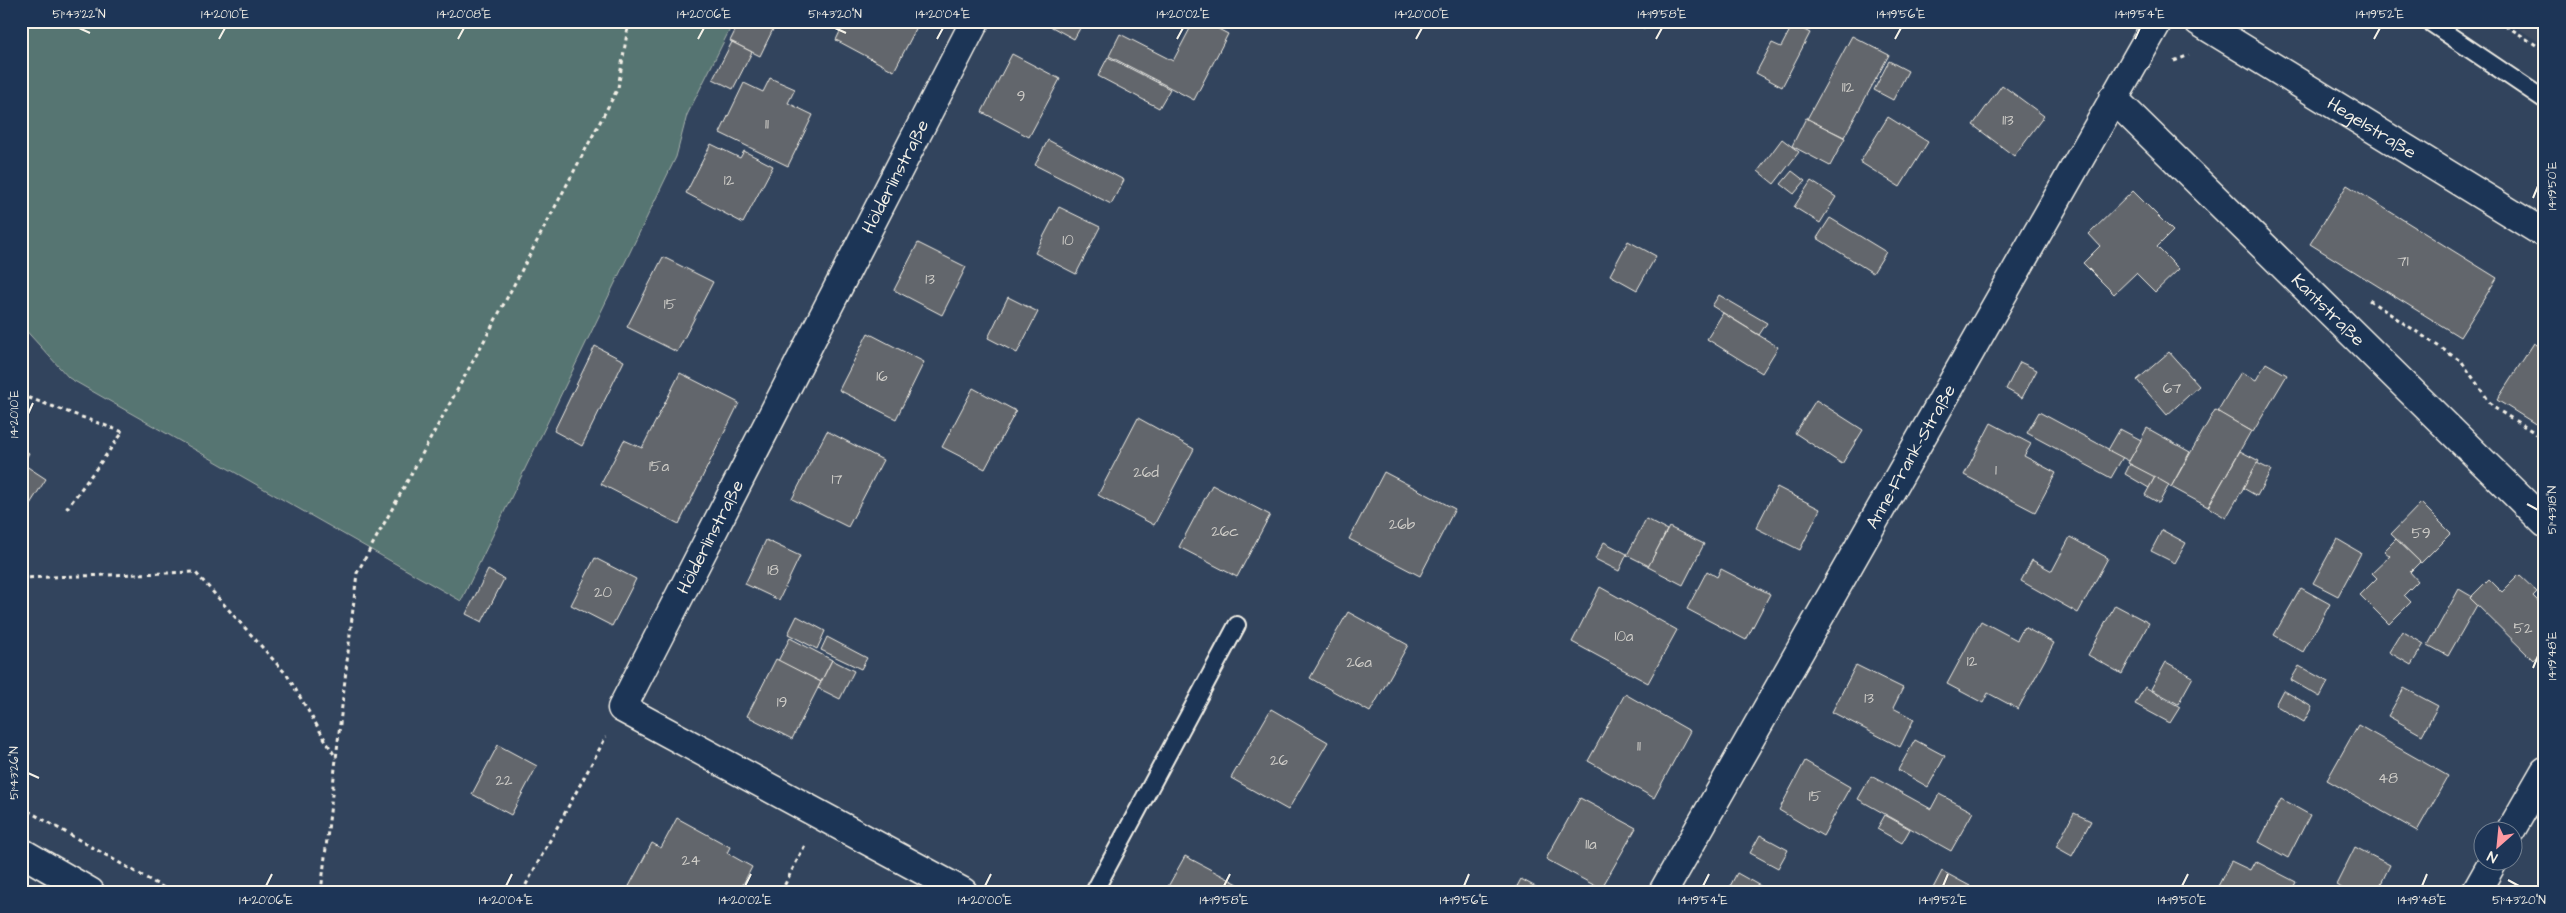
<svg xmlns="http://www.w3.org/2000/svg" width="2566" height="913" font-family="'Architects Daughter',sans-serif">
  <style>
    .built { fill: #404e62 }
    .green { fill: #577472; stroke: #a6b2ad }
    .building { fill: #62666c; stroke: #f4f1e8 }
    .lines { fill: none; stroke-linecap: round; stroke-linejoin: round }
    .lane-casing { stroke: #f4f1e8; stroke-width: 20 }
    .street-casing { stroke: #f4f1e8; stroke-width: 31 }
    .secondary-casing { stroke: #f4f1e8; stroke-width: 31 }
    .path { stroke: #f4f1e8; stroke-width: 3; stroke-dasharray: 4 4; stroke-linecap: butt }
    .lane { stroke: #1d3557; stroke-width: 16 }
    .street { stroke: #1d3557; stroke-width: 28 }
    .secondary { stroke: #1d3557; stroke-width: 28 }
    .ticks { fill: none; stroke: #f4f1e8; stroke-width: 2 }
    .labels { text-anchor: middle; stroke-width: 4.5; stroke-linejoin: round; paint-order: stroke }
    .number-label { font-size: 15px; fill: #d0cec9 }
    .street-label { font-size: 18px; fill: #f4f1e8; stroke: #1d3557 }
    .neatline { fill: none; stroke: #f4f1e8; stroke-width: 2 }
    .ticks-label { font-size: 12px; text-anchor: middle; fill: #f4f1e8 }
  </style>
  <rect width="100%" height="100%" fill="#32445d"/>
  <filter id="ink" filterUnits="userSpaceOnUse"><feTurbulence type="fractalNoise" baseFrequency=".02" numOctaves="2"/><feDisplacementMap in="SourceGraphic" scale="10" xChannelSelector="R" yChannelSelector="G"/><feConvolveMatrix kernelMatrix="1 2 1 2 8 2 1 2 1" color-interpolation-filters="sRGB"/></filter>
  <g filter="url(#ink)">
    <!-- built -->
    <polygon class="built" points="2507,21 2545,21 2545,46"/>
    <!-- green -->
    <polygon class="green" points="21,21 734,21 687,115 676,157 461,601 69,378 21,325"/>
    <!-- building -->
    <g class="building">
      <polygon points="740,21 777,21 760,56 730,41"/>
      <polygon points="845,21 920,21 894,71 836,40"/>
      <polygon points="1041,21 1084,21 1074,39"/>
      <polygon points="1194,21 1203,21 1228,34 1194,100 1109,56 1120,34 1173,61"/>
      <polygon points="1631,21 1650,21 1645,29"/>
      <polygon points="1793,24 1810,33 1782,87 1756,73 1772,43 1781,47"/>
      <polygon points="1852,36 1889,55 1844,137 1807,119"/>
      <polygon points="732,42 752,52 733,89 713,79"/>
      <polygon points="1012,54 1060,79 1029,137 982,112"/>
      <polygon points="1108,57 1170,89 1159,108 1098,76"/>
      <polygon points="1889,61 1908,71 1893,100 1874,90"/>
      <polygon points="770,78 795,89 788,103 813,115 788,166 720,133 744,83 763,92"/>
      <polygon points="2002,85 2044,116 2014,156 1973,125"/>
      <polygon points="1888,117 1928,142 1900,187 1860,162"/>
      <polygon points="1806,118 1845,138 1830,166 1792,146"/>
      <polygon points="1782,139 1799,152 1774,184 1758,171"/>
      <polygon points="1048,140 1124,180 1111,204 1035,165"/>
      <polygon points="711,144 740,158 744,151 773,166 743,223 686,193"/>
      <polygon points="1792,171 1805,181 1794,194 1781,184"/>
      <polygon points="1811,181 1836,197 1820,223 1794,207"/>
      <polygon points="2347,185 2497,278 2460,337 2310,244"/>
      <polygon points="2133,191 2173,231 2157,247 2179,269 2155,292 2136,273 2114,294 2083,263 2100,246 2089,234"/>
      <polygon points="1059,207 1100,227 1076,274 1035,253"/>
      <polygon points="1830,218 1886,252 1873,273 1817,238"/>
      <polygon points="1628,241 1656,256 1637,290 1610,275"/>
      <polygon points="918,243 966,267 942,315 894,290"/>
      <polygon points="663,257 713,282 677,352 627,327"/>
      <polygon points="1719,295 1767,323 1759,335 1712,306"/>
      <polygon points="1008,297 1038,312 1017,353 988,338"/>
      <polygon points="1723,313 1778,347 1762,373 1707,339"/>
      <polygon points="868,333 924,362 896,419 839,390"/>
      <polygon points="2534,343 2545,350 2545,430 2497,400"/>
      <polygon points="595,346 624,361 582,446 554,431"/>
      <polygon points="2169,352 2199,386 2167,415 2137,380"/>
      <polygon points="2020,362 2037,370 2022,398 2006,389"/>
      <polygon points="2266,363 2287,375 2253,432 2217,412 2241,372 2256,380"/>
      <polygon points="680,373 739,403 679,524 601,484 624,440 642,448"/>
      <polygon points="973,388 1016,411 985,469 942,447"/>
      <polygon points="1816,400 1863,430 1842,464 1795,433"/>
      <polygon points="2215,410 2251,431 2208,507 2171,487"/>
      <polygon points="2039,412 2123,457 2111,478 2027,433"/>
      <polygon points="1138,418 1194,449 1154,525 1098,495"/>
      <polygon points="1991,423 2031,444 2024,456 2056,473 2035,512 1964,475"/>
      <polygon points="2147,428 2190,452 2171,487 2128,463"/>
      <polygon points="2120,429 2141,440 2129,461 2108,450"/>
      <polygon points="827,431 883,460 848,527 792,499"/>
      <polygon points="21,448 29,453 23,464 46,479 21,518"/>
      <polygon points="2240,451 2259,461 2226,518 2208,507"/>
      <polygon points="2257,463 2271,470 2257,496 2243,488"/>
      <polygon points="2130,464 2155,477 2149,488 2125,474"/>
      <polygon points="1384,472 1455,509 1420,576 1349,539"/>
      <polygon points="2155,477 2169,485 2159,503 2145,495"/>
      <polygon points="1212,485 1270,515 1237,577 1179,547"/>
      <polygon points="1777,487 1820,509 1800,550 1756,528"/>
      <polygon points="2421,503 2451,533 2421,563 2391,534"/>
      <polygon points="1646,519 1667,530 1649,566 1627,555"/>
      <polygon points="1669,527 1704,544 1683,585 1648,567"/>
      <polygon points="2162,530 2186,543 2175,563 2151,551"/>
      <polygon points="2070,537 2108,558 2078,613 2021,581 2032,560 2052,571"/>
      <polygon points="2337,539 2361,553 2338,596 2313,583"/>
      <polygon points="2396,539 2420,562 2410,572 2418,581 2404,595 2411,602 2389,624 2360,595 2377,578 2372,573 2390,556 2384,551"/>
      <polygon points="766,540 800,556 779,600 745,584"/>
      <polygon points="1604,542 1627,554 1619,571 1595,559"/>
      <polygon points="595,558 636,579 612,626 571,605"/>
      <polygon points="1721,569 1770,594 1746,640 1687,609 1707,571 1717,577"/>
      <polygon points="488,570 504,579 482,622 466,614"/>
      <polygon points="2519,575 2537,592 2533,596 2545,608 2545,648 2533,660 2470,598 2489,579 2502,592"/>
      <polygon points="1600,587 1677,630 1648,683 1572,642"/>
      <polygon points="2301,588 2330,604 2303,652 2274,635"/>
      <polygon points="2459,589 2471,596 2470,598 2477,605 2448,656 2428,645"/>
      <polygon points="2115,605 2149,623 2122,674 2088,655"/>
      <polygon points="1348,612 1408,645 1370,712 1310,678"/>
      <polygon points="797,616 825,631 817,649 788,634"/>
      <polygon points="1981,621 2017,640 2024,627 2054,643 2018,709 1988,693 1983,703 1947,684"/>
      <polygon points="2402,631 2424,644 2411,665 2389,652"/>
      <polygon points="827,637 867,658 861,669 821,650"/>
      <polygon points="790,638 832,660 821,682 778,661"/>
      <polygon points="776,659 821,682 792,739 747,716"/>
      <polygon points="832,660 854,671 840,699 818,688"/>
      <polygon points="2166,662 2193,677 2178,704 2151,689"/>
      <polygon points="1856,665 1903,688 1893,708 1914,719 1900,747 1832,712"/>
      <polygon points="2299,666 2328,682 2320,697 2291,680"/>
      <polygon points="2145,687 2180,707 2170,723 2135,704"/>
      <polygon points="2404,688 2438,706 2422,735 2388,716"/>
      <polygon points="2283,690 2312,707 2304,722 2275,705"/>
      <polygon points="1625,694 1690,731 1654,798 1588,761"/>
      <polygon points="1271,709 1328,742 1288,810 1231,778"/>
      <polygon points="2358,725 2448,776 2417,831 2327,780"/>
      <polygon points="1915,740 1945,756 1928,787 1898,770"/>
      <polygon points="498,745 537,766 511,815 472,794"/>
      <polygon points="1805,761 1850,787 1823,836 1779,810"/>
      <polygon points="1871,776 1931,809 1939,794 1973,812 1951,851 1858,799"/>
      <polygon points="1580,798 1636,828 1601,889 1546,859"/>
      <polygon points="2281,799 2310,815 2288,858 2259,842"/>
      <polygon points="2074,813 2091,821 2072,856 2056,847"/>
      <polygon points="1885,815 1910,829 1902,843 1877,829"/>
      <polygon points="677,818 730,847 727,853 752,867 739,892 626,892 652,843 661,848"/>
      <polygon points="1760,835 1788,850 1778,868 1750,853"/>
      <polygon points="2355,847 2390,865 2377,892 2349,892 2336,885"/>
      <polygon points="1185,856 1238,884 1234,892 1165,892"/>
      <polygon points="2231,861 2250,870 2255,861 2296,882 2291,892 2215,892"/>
      <polygon points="1942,871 1970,886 1967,892 1931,892"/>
      <polygon points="1737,873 1771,892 1727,892"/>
      <polygon points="1521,879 1545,892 1514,892"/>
    </g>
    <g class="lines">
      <!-- lane casing -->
      <g class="lane-casing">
        <g id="lane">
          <polyline points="2428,21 2545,100"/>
          <polyline points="1094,892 1237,625"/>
        </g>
      </g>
      <!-- street casing -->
      <g class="street-casing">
        <g id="street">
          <path id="s1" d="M2113 98 2545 523"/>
          <polyline points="2511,830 2545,771"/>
          <polyline points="21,852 90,892"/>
          <path id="s2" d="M963 892 622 708 975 21"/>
          <path id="s3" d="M1663 892 2158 21"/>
          <polyline points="2476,892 2494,860"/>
        </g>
      </g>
      <!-- secondary casing -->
      <g class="secondary-casing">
        <g id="secondary">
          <path id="s4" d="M2198 21 2545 234"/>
        </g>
      </g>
      <!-- path -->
      <g class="path">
        <polyline points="2499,21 2545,51"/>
        <polyline points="2174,61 2189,55"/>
        <polyline points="2369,300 2462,362 2493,407 2545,439"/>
        <polyline points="21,395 123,432 65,511"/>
        <polyline points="21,578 195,572 287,675 336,758"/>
        <polyline points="21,807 171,892"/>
        <polyline points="321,892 357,573 490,330 618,88 629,21"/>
        <polyline points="522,892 606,737"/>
        <polyline points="781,892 806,843"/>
      </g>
      <!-- lane -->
      <use href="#lane" class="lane"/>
      <!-- street -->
      <use href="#street" class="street"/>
      <!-- secondary -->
      <use href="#secondary" class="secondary"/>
    </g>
  </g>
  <!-- ticks -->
  <path class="ticks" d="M79 28 90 33M835 28 846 33M219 39 225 28M458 39 464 28M698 39 704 28M937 39 943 28M1177 39 1183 28M1416 39 1422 28M1656 39 1662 28M1895 39 1901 28M2135 39 2140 28M2374 39 2380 28M2533 198 2538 186M28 414 33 403M2527 504 2538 510M2533 668 2538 656M28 773 39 778M2508 880 2519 886M266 886 272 874M506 886 512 874M745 886 751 874M985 886 991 874M1224 886 1230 874M1464 886 1469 874M1703 886 1709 874M1943 886 1948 874M2182 886 2188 874M2422 886 2427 874"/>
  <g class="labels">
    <!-- number labels -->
    <g class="number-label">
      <text x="1848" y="92">112</text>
      <text x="1021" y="101">9</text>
      <text x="2008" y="125">113</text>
      <text x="767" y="129">11</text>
      <text x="729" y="185">12</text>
      <text x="1068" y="245">10</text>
      <text x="2403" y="266">71</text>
      <text x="930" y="284">13</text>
      <text x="670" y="309">15</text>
      <text x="882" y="381">16</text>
      <text x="2172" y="393">67</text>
      <text x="659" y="471">15a</text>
      <text x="1996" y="475">1</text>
      <text x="1146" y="477">26d</text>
      <text x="837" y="484">17</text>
      <text x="1402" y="529">26b</text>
      <text x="1225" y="536">26c</text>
      <text x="2421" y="538">59</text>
      <text x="773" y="575">18</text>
      <text x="603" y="597">20</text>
      <text x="2523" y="633">52</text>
      <text x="1624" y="641">10a</text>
      <text x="1972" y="666">12</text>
      <text x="1359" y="667">26a</text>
      <text x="1869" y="703">13</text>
      <text x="782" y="707">19</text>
      <text x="1639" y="751">11</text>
      <text x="1279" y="765">26</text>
      <text x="2388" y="783">48</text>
      <text x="504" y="785">22</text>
      <text x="1815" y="801">15</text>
      <text x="1591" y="849">11a</text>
      <text x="691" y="865">24</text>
    </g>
    <!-- street labels -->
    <g class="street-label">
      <text dy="6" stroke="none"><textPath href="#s4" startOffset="204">Hegelstraße</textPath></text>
      <text dy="6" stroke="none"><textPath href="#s2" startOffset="985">Hölderlinstraße</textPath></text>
      <text dy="6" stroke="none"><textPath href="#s1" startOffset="302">Kantstraße</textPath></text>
      <text dy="6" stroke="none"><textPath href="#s3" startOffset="501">Anne-Frank-Straße</textPath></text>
      <text dy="6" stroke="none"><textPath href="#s2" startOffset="580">Hölderlinstraße</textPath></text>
    </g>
  </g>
  <!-- margin -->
  <rect width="2566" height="913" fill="none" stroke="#1d3557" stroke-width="55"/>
  <!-- north arrow -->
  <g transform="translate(2498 846) rotate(207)"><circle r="24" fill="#1d3557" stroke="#738091"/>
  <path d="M0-4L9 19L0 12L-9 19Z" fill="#ff9aa2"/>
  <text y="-8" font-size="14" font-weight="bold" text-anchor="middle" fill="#f4f1e8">N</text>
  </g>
  <rect x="28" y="28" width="2510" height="858" class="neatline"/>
  <g class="ticks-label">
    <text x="79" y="18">51°43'22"N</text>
    <text x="225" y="18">14°20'10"E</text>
    <text x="464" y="18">14°20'08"E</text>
    <text x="704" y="18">14°20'06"E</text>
    <text x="835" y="18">51°43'20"N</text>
    <text x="943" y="18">14°20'04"E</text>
    <text x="1183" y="18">14°20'02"E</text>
    <text x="1422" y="18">14°20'00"E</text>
    <text x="1662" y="18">14°19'58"E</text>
    <text x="1901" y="18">14°19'56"E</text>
    <text x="2140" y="18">14°19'54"E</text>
    <text x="2380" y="18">14°19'52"E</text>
    <text transform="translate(2552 186) rotate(-90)" y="4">14°19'50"E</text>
    <text transform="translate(14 414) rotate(-90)" y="4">14°20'10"E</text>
    <text transform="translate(2552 510) rotate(-90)" y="4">51°43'18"N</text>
    <text transform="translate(2552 656) rotate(-90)" y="4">14°19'48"E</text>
    <text transform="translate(14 773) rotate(-90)" y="4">51°43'26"N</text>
    <text x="266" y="904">14°20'06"E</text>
    <text x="506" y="904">14°20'04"E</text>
    <text x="745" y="904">14°20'02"E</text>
    <text x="985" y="904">14°20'00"E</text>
    <text x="1224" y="904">14°19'58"E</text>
    <text x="1464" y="904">14°19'56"E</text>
    <text x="1703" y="904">14°19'54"E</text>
    <text x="1943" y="904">14°19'52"E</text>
    <text x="2182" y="904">14°19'50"E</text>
    <text x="2422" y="904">14°19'48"E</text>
    <text x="2519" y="904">51°43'20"N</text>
  </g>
</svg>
